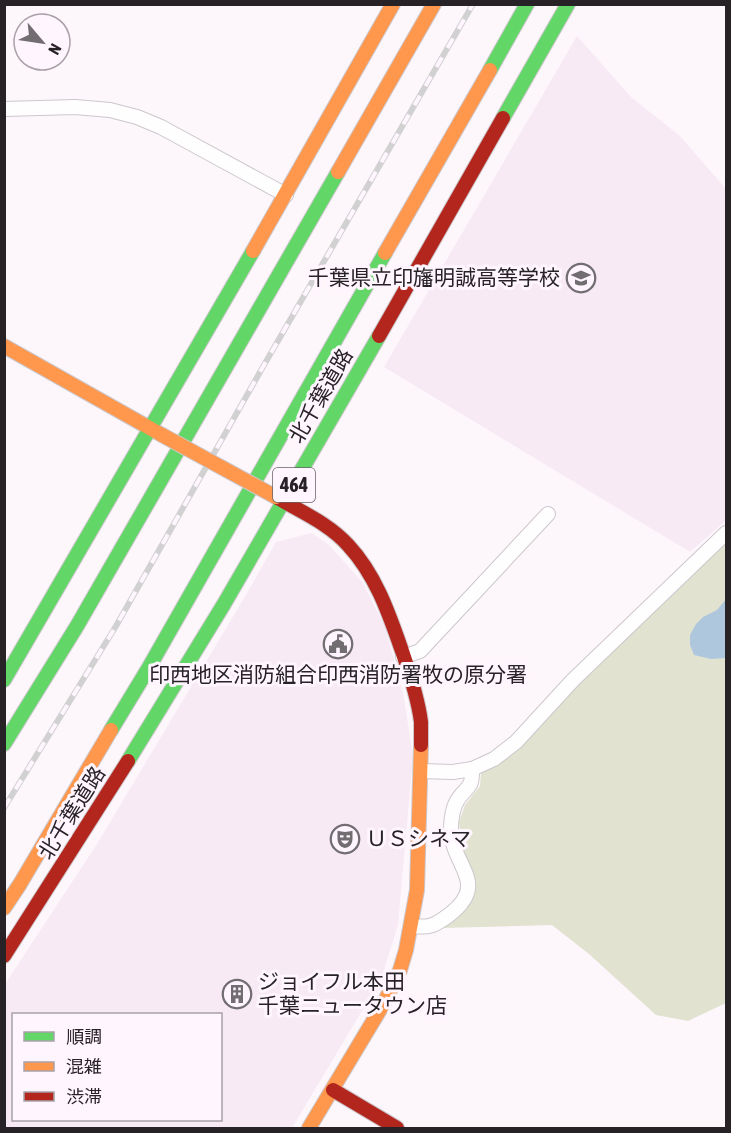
<svg xmlns="http://www.w3.org/2000/svg" width="731" height="1133" font-family="'Asap Condensed','Noto Sans JP',sans-serif">
  <style>
    .built { fill: #f7eaf5; fill-rule: evenodd }
    .green { fill: #e1e2cf }
    .water { fill: #afc7dd }
    .lines { fill: none; stroke-linecap: round; stroke-linejoin: round }
    .street-casing { stroke: #ccc7cb; stroke-width: 16 }
    .fast-casing { stroke: #ccc7cb; stroke-width: 16 }
    .slow-casing { stroke: #ccc7cb; stroke-width: 16 }
    .jam-casing { stroke: #ccc7cb; stroke-width: 16 }
    .street { stroke: #fffeff; stroke-width: 14 }
    .fast { stroke: #63d668; stroke-width: 14 }
    .slow { stroke: #ff974d; stroke-width: 14 }
    .jam { stroke: #b3261e; stroke-width: 14 }
    .rail-casing { stroke: #d2d1d2; stroke-width: 6 }
    .rail { stroke: #fff5fe; stroke-width: 4; stroke-dasharray: 11; stroke-linecap: butt }
    .slow-bridge-casing { stroke: #ccc7cb; stroke-width: 16; stroke-linecap: butt }
    .slow-bridge { stroke: #ff974d; stroke-width: 14 }
    .labels { text-anchor: middle; stroke-width: 6; stroke-linejoin: round; paint-order: stroke }
    .shield { fill: #fff5fe; stroke: #676167; stroke-width: 1.5 }
    .shield-label { font-size: 20px; font-weight: bold; fill: #262226 }
    .poi-label { font-size: 21px; fill: #262226; stroke: #fff5fe; text-anchor: start }
    .street-label { font-size: 21px; fill: #262226; stroke: #fff5fe }
  </style>
  <rect width="100%" height="100%" fill="#fdf7fc"/>
  <!-- built -->
  <g class="built">
    <polygon points="577,36 631,97 680,136 726,189 726,518 724,522 690,552 384,367"/>
    <path d="M312 533 329 545 363 583 385 627 403 692 413 756 398 925 381 979 292 1128H5V984L97 844 247 593 276 542ZM14 1014H220V1120H14Z"/>
  </g>
  <!-- green -->
  <polygon class="green" points="726,537 726,1003 688,1021 656,1015 589,954 552,925 441,928 463,911 474,896 475,883 470,864 462,848 459,822 465,805 480,786 481,773 501,759 521,742"/>
  <!-- water -->
  <polygon class="water" points="726,599 726,658 711,659 694,655 690,645 690,635 696,624 703,617 717,610"/>
  <g class="lines">
    <!-- street casing -->
    <g class="street-casing">
      <g id="street">
        <polyline points="4,109 75,107 110,110 137,117 161,127 286,195"/>
        <polyline points="403,657 420,651 548,514"/>
        <polyline points="421,771 453,772 472,769 494,759 516,742 573,680 726,533"/>
        <path d="M411 926C430 928 434 926 449 915 491 882 451 867 451 828 451 820 453 807 457 801 460 794 469 789 471 782 472 779 472 772 472 769"/>
      </g>
    </g>
    <!-- fast casing -->
    <g class="fast-casing">
      <g id="fast">
        <polyline points="490,70 527,4"/>
        <polyline points="503,118 568,4"/>
        <polyline points="4,680 253,251"/>
        <polyline points="111,730 148,669 385,253"/>
        <polyline points="4,744 77,626 338,172"/>
        <polyline points="128,761 224,604 379,336"/>
      </g>
    </g>
    <!-- slow casing -->
    <g class="slow-casing">
      <g id="slow">
        <polyline points="338,172 434,4"/>
        <polyline points="253,251 393,4"/>
        <polyline points="385,253 490,70"/>
        <polyline points="4,346 162,435"/>
        <polyline points="4,908 20,884 111,730"/>
        <polyline points="309,1128 384,1003 400,970 406,950 417,890 421,745"/>
      </g>
    </g>
    <!-- jam casing -->
    <g class="jam-casing">
      <g id="jam">
        <polyline points="379,336 503,118"/>
        <path d="M276 497C301 512 328 523 348 545 376 575 389 614 402 651 410 674 418 698 421 722 421 730 421 738 421 745"/>
        <polyline points="4,956 128,761"/>
        <polyline points="333,1090 397,1128"/>
      </g>
    </g>
    <!-- street -->
    <use href="#street" class="street"/>
    <!-- fast -->
    <use href="#fast" class="fast"/>
    <!-- slow -->
    <use href="#slow" class="slow"/>
    <!-- jam -->
    <use href="#jam" class="jam"/>
    <!-- rail casing -->
    <g class="rail-casing">
      <polyline id="rail" points="4,808 116,626 264,365 473,4"/>
    </g>
    <!-- rail -->
    <use href="#rail" class="rail"/>
    <!-- slow-bridge casing -->
    <g class="slow-bridge-casing">
      <polyline id="slow-bridge" points="162,435 276,497"/>
    </g>
    <!-- slow-bridge -->
    <use href="#slow-bridge" class="slow-bridge"/>
  </g>
  <!-- icons -->
  <defs>
    <g id="school-ring" transform="scale(1.5)"><circle r="9.5" fill="#fff5fe" stroke="#716d71" stroke-width="1.5"/><path d="M0-5L7-2L0 1L-7-2ZM-4 1L0 2.5L4 1V4Q0 6-4 4Z" fill="#716d71"/></g>
    <g id="civic-ring" transform="scale(1.5)"><circle r="9.5" fill="#fff5fe" stroke="#716d71" stroke-width="1.5"/><path d="M-.6-6.5H3V-4.5H.6V-3L4-1V1h2V6H-6V1h2V-1L-.6-3ZM-1.2 2.5V6h2.4V2.5Z" fill="#716d71"/></g>
    <g id="theatre-ring" transform="scale(1.5)"><circle r="9.5" fill="#fff5fe" stroke="#716d71" stroke-width="1.5"/><path d="M-5-5.5Q0-4 5-5.5V0Q5 5 0 6Q-5 5-5 0ZM-3.3-2.5H-1v1.5H-3.3ZM1-2.5H3.3v1.5H1ZM-2.8 1Q0 5.5 2.8 1Z" fill="#716d71"/></g>
    <g id="building-ring" transform="scale(1.5)"><circle r="9.5" fill="#fff5fe" stroke="#716d71" stroke-width="1.5"/><path d="M-4-6H4V6H1V3H-1V6H-4ZM-2.5-4.3h1.7v1.8h-1.7ZM.8-4.3h1.7v1.8H.8ZM-2.5-1h1.7V.8h-1.7ZM.8-1h1.7V.8H.8Z" fill="#716d71"/></g>
  </defs>
  <g fill-rule="evenodd">
    <use href="#school-ring" x="581" y="278"/>
    <use href="#civic-ring" x="338" y="644"/>
    <use href="#theatre-ring" x="345" y="839"/>
    <use href="#building-ring" x="237" y="994"/>
  </g>
  <g class="labels">
    <!-- shield labels -->
    <rect class="shield" x="273" y="468" width="42" height="34" rx="4.5"/>
    <g class="shield-label">
      <text x="294" y="492">464</text>
    </g>
    <!-- poi labels -->
    <g class="poi-label">
      <text x="560" y="285" text-anchor="end">千葉県立印旛明誠高等学校</text>
      <text x="338" y="682" text-anchor="middle">印西地区消防組合印西消防署牧の原分署</text>
      <text x="366" y="846">ＵＳシネマ</text>
      <text x="258" y="989">ジョイフル本田<tspan x="258" dy="24">千葉ニュータウン店</tspan></text>
    </g>
    <!-- street labels -->
    <g class="street-label">
      <text transform="translate(321 396) rotate(-60)" y="7">北千葉道路</text>
      <text transform="translate(72 813) rotate(-58)" y="7">北千葉道路</text>
    </g>
  </g>
  <!-- border -->
  <rect width="731" height="1133" fill="none" stroke="#262226" stroke-width="12"/>
  <!-- legend -->
  <rect x="12" y="1013" width="210" height="108" fill="#fff5fe" stroke="#a8a1a8" stroke-width="1.5"/>
  <rect x="24" y="1032" width="30" height="9" fill="#63d668" stroke="#a8a1a8" stroke-width="1.5"/>
  <text x="66" y="1043" font-size="18" fill="#262226">順調</text>
  <rect x="24" y="1062" width="30" height="9" fill="#ff974d" stroke="#a8a1a8" stroke-width="1.5"/>
  <text x="66" y="1073" font-size="18" fill="#262226">混雑</text>
  <rect x="24" y="1092" width="30" height="9" fill="#b3261e" stroke="#a8a1a8" stroke-width="1.5"/>
  <text x="66" y="1103" font-size="18" fill="#262226">渋滞</text>
  <!-- north arrow -->
  <g transform="translate(42 42) rotate(119)"><circle r="28" fill="#fff5fe" stroke="#a8a1a8" stroke-width="1.5"/>
  <path d="M0-4.5L10 22L0 15L-10 22Z" fill="#716d71"/>
  <text y="-9" font-size="16" font-weight="bold" text-anchor="middle" fill="#262226">N</text>
  </g>
</svg>
